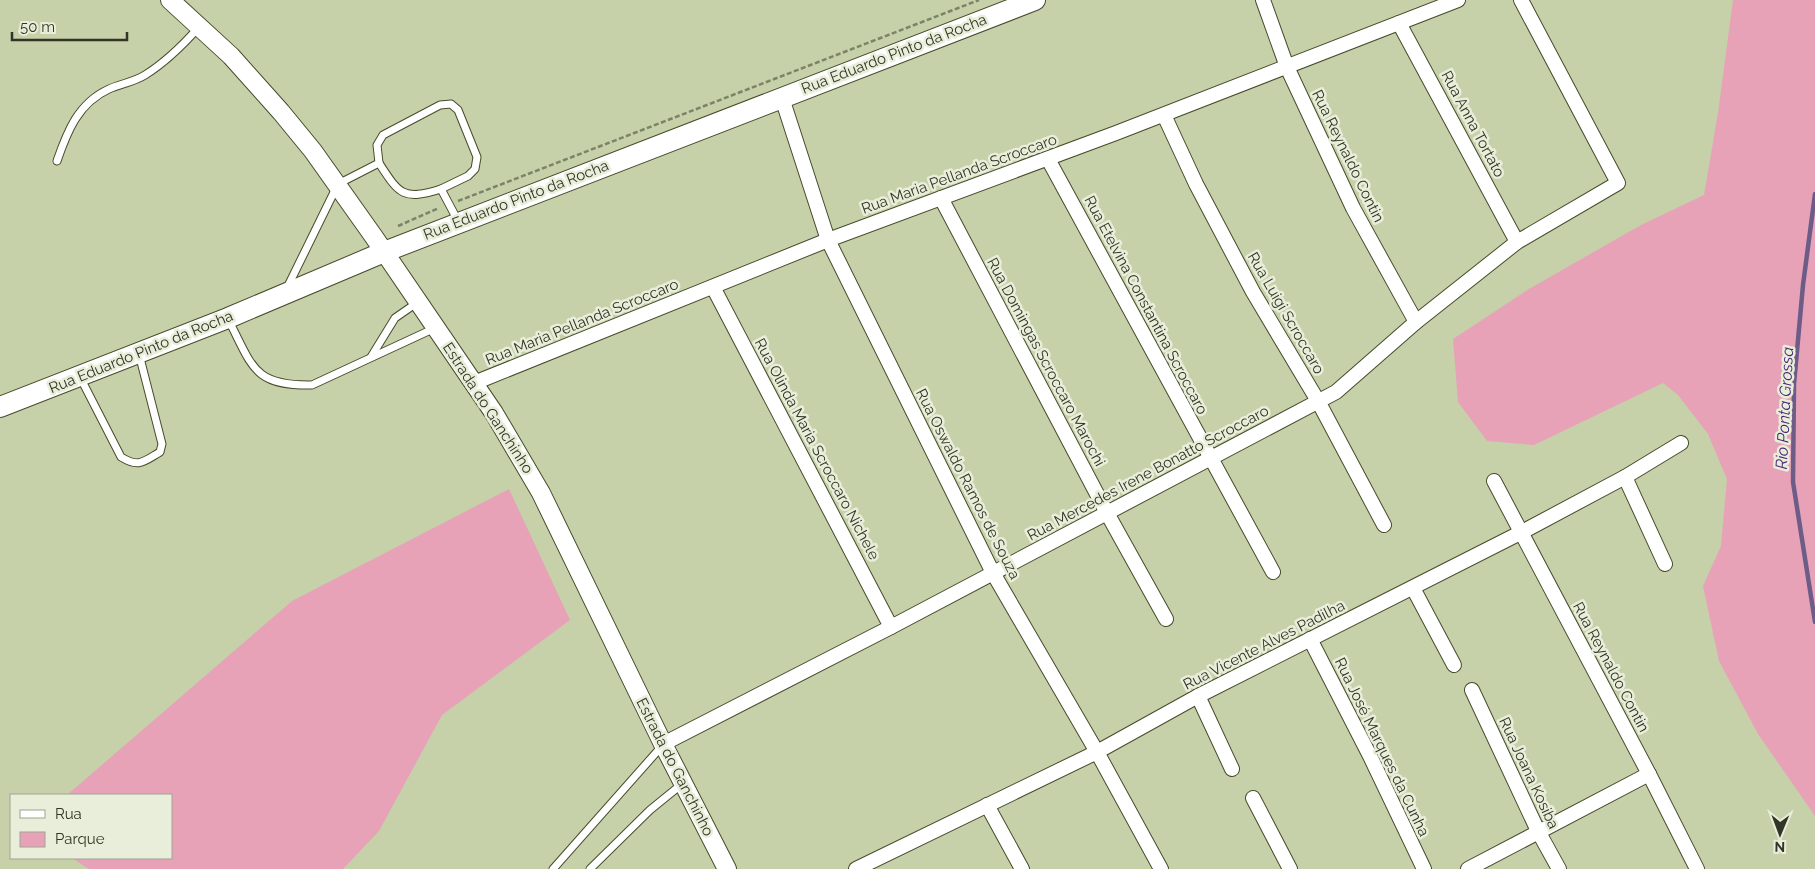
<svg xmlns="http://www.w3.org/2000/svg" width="1815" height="869" font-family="Raleway,sans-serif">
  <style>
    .green { fill: #e7a2b8 }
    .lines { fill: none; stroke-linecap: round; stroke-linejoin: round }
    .stream { stroke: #6c5c87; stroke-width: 4.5 }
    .service-casing { stroke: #454c2a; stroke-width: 9 }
    .minor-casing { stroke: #454c2a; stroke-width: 16 }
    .tertiary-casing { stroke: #454c2a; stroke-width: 20 }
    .secondary-casing { stroke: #454c2a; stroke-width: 22 }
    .path { stroke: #7c8367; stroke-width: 2.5; stroke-dasharray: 5 2.5; stroke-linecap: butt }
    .service { stroke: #fff; stroke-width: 7 }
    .minor { stroke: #fff; stroke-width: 14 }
    .tertiary { stroke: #fff; stroke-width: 18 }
    .secondary { stroke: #fff; stroke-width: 20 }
    .labels { text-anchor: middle; stroke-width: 5; stroke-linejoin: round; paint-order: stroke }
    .street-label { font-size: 15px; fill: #313525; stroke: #e9eeda }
    .water-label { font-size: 16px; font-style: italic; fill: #462375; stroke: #e9eeda }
  </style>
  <rect width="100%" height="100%" fill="#c6d0a9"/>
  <!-- green -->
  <g class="green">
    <polygon points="1733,0 1815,0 1815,816 1758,734 1719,661 1703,586 1721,546 1727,479 1708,434 1678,395 1663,383 1534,445 1487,441 1458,402 1453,339 1529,289 1641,225 1704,195 1718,113"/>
    <polygon points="509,489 570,620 442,715 379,831 343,869 89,869 72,858 171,858 171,795 67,795 292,601"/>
  </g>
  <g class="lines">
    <!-- stream -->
    <polyline class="stream" points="1815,194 1803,285 1794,384 1793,482 1815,622"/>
    <!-- service casing -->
    <g class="service-casing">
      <g id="service">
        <path d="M57 161C67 132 78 103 109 89 120 84 134 82 145 75 166 62 183 45 199 27"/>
        <polyline points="379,163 377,145 383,135 440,105 451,104 458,110 477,157 475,169 468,176 441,189"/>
        <path d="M287 288 338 184 379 163C399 194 403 201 441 189L458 221"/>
        <path d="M228 319C253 367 253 386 312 385L435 328"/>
        <polyline points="371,357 395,318 418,302"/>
        <path d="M80 377 121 457C139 468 143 462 160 452L162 444 139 354"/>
        <polyline points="553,869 662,746"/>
        <polyline points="590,869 650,810 682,784"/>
      </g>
    </g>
    <!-- minor casing -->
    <g class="minor-casing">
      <g id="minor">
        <polyline points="1263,0 1287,67 1353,208 1416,322"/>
        <polyline points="1399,23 1517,242"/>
        <polyline points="782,98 828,240 993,573 1097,752 1161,869"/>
        <polyline points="1164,115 1196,184 1253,292 1318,401 1384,525"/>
        <polyline points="1048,159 1273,572"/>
        <polyline points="941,198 1107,513 1166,619"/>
        <polyline points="713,287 891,627"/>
        <polyline points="474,383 828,240 1116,133 1458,0"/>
        <polyline points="1625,477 1665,564"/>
        <polyline points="1494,481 1649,774 1697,869"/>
        <polyline points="1413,588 1454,665"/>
        <polyline points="1310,639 1370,756 1424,869"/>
        <polyline points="1472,690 1538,831 1559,869"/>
        <polyline points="1198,696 1232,769"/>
        <polyline points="663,744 891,627 1336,392 1416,322 1517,242 1618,183 1521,0"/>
        <polyline points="1253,798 1290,869"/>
        <polyline points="987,805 1022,869"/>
        <polyline points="856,869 1097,752 1198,696 1522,532 1625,477 1681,443"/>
        <polyline points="1468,869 1649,774"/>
      </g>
    </g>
    <!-- tertiary casing -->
    <g class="tertiary-casing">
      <polyline id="tertiary" points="170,0 231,56 281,112 313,151 374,237 494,413 541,493 663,744 727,869"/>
    </g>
    <!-- secondary casing -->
    <g class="secondary-casing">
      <polyline id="secondary" points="0,407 228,318 384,252 1035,0"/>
    </g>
    <!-- path -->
    <g class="path">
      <polyline points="458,201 979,0"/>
      <polyline points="398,226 439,208"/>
    </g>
    <!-- service -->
    <use href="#service" class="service"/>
    <!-- minor -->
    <use href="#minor" class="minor"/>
    <!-- tertiary -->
    <use href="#tertiary" class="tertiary"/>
    <!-- secondary -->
    <use href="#secondary" class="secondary"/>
  </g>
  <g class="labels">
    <!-- street labels -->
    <g class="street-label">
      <text transform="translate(894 54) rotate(-21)" y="5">Rua Eduardo Pinto da Rocha</text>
      <text transform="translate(1473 124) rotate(62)" y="5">Rua Anna Tortato</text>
      <text transform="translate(1348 156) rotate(64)" y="5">Rua Reynaldo Contin</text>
      <text transform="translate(959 174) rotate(-20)" y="5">Rua Maria Pellanda Scroccaro</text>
      <text transform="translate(516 200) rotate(-21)" y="5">Rua Eduardo Pinto da Rocha</text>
      <text transform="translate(1146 305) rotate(62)" y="5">Rua Etelvina Constantina Scroccaro</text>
      <text transform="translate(1286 313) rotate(60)" y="5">Rua Luigi Scroccaro</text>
      <text transform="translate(582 322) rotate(-22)" y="5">Rua Maria Pellanda Scroccaro</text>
      <text transform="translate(141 352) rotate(-22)" y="5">Rua Eduardo Pinto da Rocha</text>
      <text transform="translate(1046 362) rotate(62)" y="5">Rua Domingas Scroccaro Marochi</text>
      <text transform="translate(488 408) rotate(57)" y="5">Estrada do Ganchinho</text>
      <text transform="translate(817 449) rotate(62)" y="5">Rua Olinda Maria Scroccaro Nichele</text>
      <text transform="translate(1148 473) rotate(-28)" y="5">Rua Mercedes Irene Bonatto Scroccaro</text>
      <text transform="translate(968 484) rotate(63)" y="5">Rua Oswaldo Ramos de Souza</text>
      <text transform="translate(1264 645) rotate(-27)" y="5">Rua Vicente Alves Padilha</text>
      <text transform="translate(1611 667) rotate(62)" y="5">Rua Reynaldo Contin</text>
      <text transform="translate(1382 747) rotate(64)" y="5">Rua José Marques da Cunha</text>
      <text transform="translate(675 767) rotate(63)" y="5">Estrada do Ganchinho</text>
      <text transform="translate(1529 773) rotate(65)" y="5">Rua Joana Kosiba</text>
    </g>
    <!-- water labels -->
    <g class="water-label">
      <text transform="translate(1784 408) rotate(-87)" y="6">Rio Ponta Grossa</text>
    </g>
  </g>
  <!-- legend -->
  <rect x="10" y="794" width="162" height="65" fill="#e9eeda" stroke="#9fa492"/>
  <rect x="20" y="810" width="25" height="8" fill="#ffffff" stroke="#9fa492"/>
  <text x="55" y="819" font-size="15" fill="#313525">Rua</text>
  <rect x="20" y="832" width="25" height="15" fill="#e7a2b8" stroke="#9fa492"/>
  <text x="55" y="844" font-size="15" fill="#313525">Parque</text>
  <!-- north arrow -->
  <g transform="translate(1780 834) rotate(181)" stroke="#e9eeda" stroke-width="4" paint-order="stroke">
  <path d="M0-4L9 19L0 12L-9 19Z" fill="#313525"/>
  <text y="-8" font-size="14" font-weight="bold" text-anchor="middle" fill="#313525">N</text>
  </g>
  <!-- scale -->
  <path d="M12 32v8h115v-8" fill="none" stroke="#313525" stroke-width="2.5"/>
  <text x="20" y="32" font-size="15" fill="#313525" stroke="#e9eeda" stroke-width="4" paint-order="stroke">50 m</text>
</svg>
